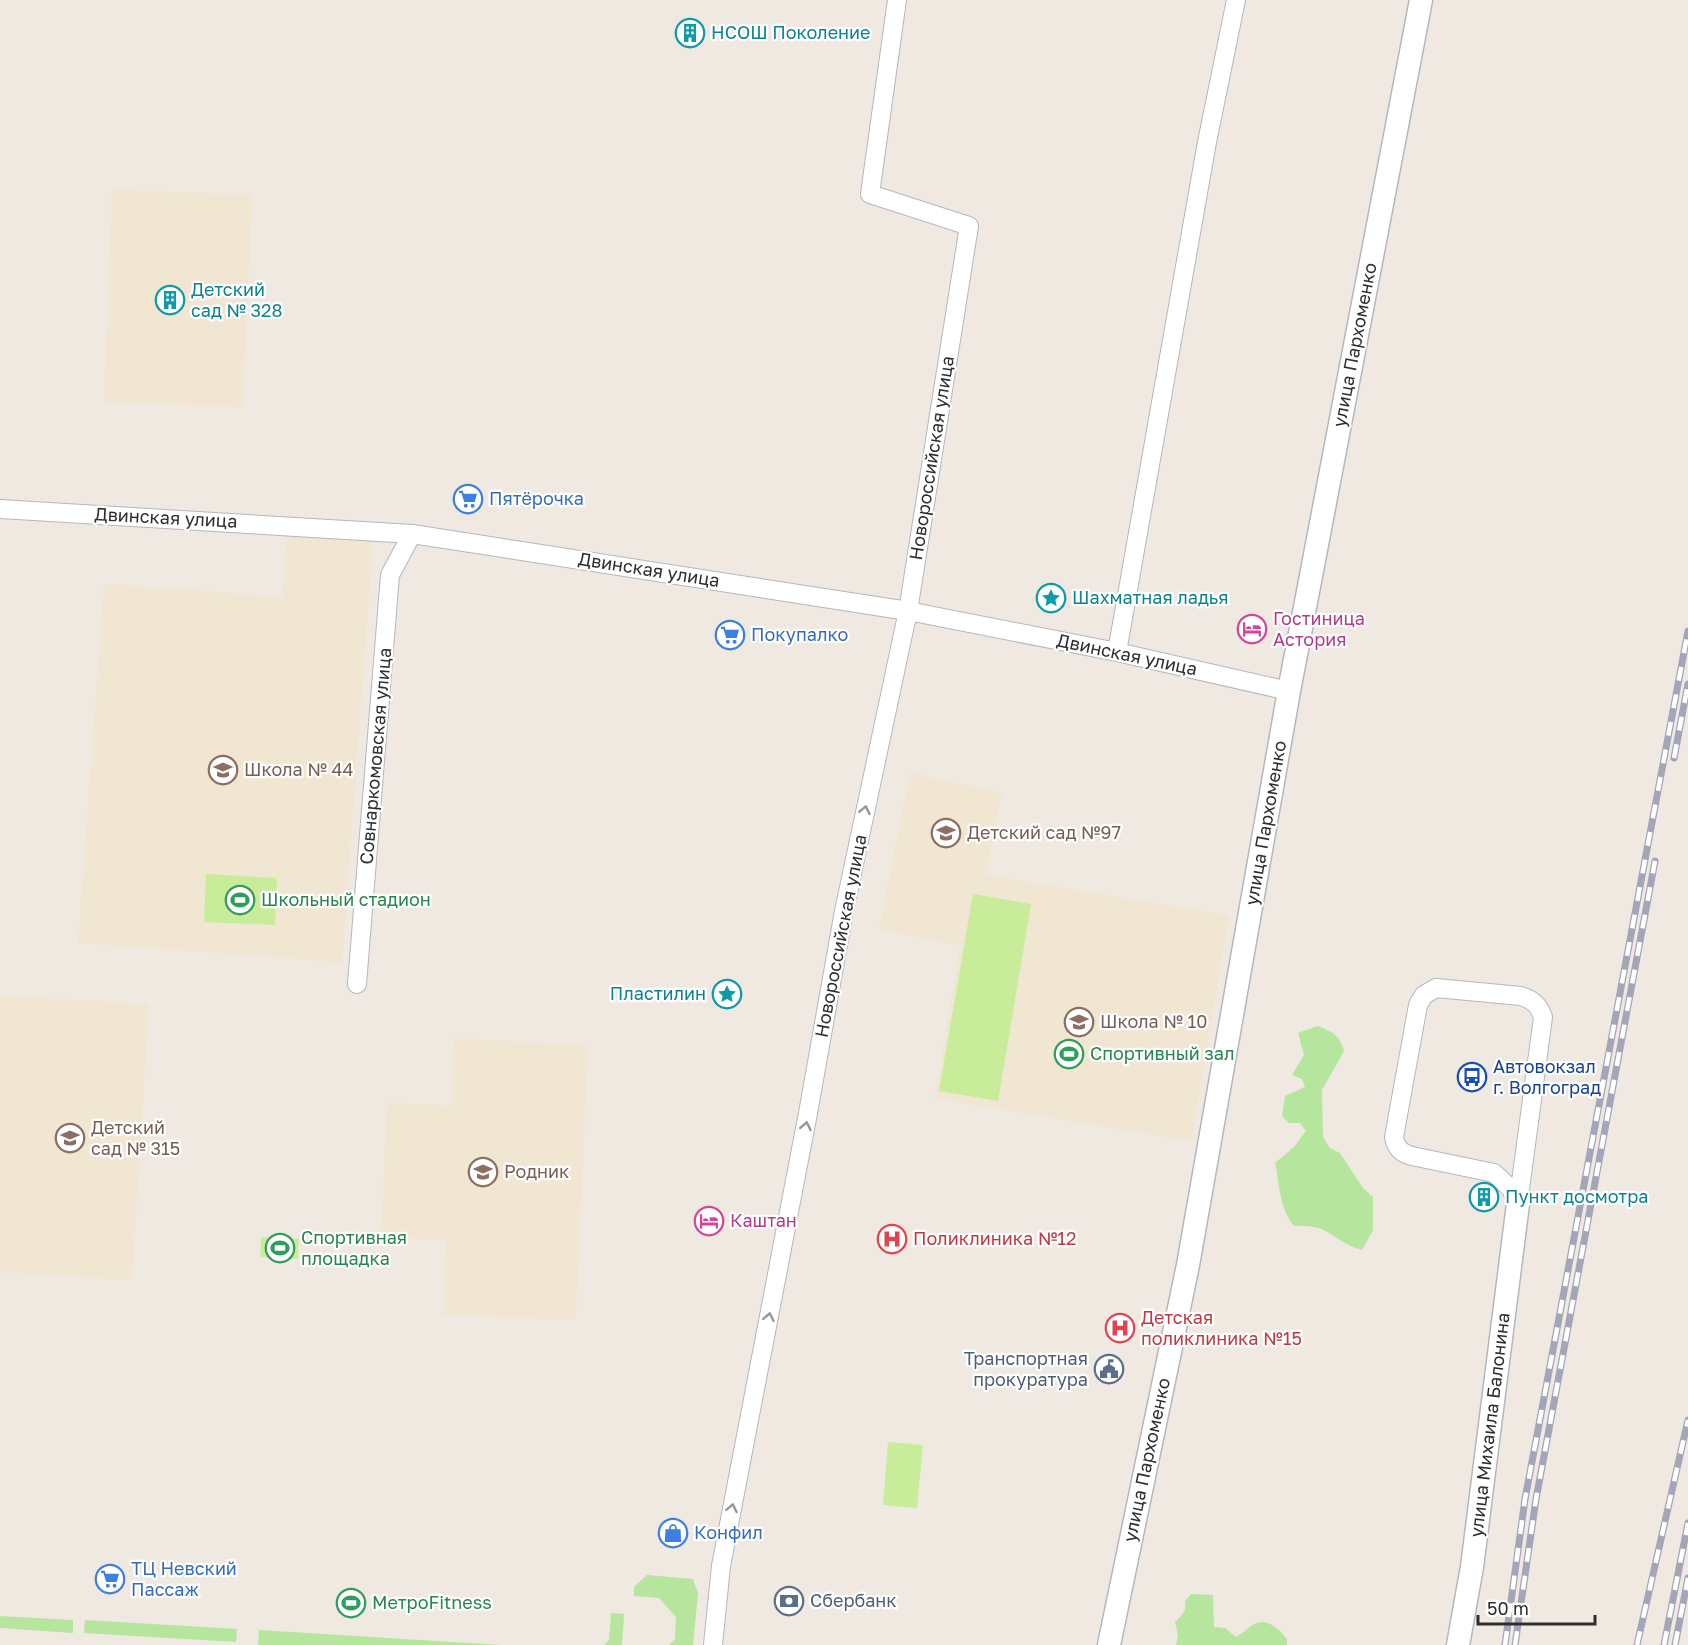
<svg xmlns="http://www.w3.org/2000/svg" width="1688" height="1645" font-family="'Golos Text',sans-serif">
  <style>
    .education { fill: #f0e6d1 }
    .green { fill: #b6e59e }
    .pitch { fill: #c9ec9a }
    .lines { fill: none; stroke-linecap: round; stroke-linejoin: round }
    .minor-casing { stroke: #b4b7c1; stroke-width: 20 }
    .tertiary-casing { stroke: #b4b7c1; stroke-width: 25 }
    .minor { stroke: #fff; stroke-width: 18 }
    .tertiary { stroke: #fff; stroke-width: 22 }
    .rail-casing { stroke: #a3a6b8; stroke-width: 7 }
    .rail { stroke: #fff; stroke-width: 4.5; stroke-dasharray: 14; stroke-linecap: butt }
    .oneway { stroke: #969696 }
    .labels { text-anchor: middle; stroke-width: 4.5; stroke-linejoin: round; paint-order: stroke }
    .culture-label { font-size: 18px; fill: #0d838f; stroke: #fff; text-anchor: start }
    .street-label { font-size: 18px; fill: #2e2e2e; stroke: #fff }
    .shop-label { font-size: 18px; fill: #366cbe; stroke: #fff; text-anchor: start }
    .hotel-label { font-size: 18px; fill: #b23c85; stroke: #fff; text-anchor: start }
    .education-label { font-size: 18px; fill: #785e54; stroke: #fff; text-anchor: start }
    .leisure-label { font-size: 18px; fill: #27864d; stroke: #fff; text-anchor: start }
    .transit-label { font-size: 18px; fill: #164399; stroke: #fff; text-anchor: start }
    .health-label { font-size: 18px; fill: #be3a42; stroke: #fff; text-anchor: start }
    .service-label { font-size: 18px; fill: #4e5e75; stroke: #fff; text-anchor: end }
  </style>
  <rect width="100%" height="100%" fill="#efe9e1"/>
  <!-- education -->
  <g class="education">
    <polygon points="112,190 252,195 243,407 104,402"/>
    <polygon points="287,535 373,541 342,962 78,943 104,584 282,597"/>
    <polygon points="910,773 1002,793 986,875 1229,916 1191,1141 935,1098 960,946 879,929"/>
    <polygon points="0,996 149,1004 132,1280 0,1272"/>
    <polygon points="454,1039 588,1045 576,1320 443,1315 446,1240 381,1237 387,1103 451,1106"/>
  </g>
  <!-- green -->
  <g class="green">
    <path d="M1318 1026C1332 1032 1340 1035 1344 1051L1322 1090 1323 1137 1330 1148 1340 1153 1363 1188 1373 1197V1230L1362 1250C1330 1241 1333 1224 1294 1226 1279 1207 1280 1186 1275 1163L1294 1147 1306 1131 1300 1123H1289L1282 1116 1285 1096 1305 1087 1302 1079 1292 1075 1304 1055 1298 1033Z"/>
    <polygon points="647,1575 693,1579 698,1593 693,1645 669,1645 675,1639 676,1617 659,1598 634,1596 634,1587"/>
    <path d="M1191 1594 1213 1595 1214 1627 1225 1628 1236 1637C1242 1634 1245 1630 1251 1626 1265 1615 1279 1629 1287 1639V1645H1176L1178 1635 1175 1622C1182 1615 1187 1611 1185 1601Z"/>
    <polygon points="611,1613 624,1614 622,1645 604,1645 609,1640"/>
    <polygon points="0,1616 73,1620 73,1633 0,1628"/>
    <polygon points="85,1620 237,1629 236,1642 84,1633"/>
    <polygon points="259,1630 501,1645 258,1645"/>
  </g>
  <!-- pitch -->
  <g class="pitch">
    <polygon points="206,874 277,878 275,925 204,922"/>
    <polygon points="973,894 1031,904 998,1101 939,1091"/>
    <polygon points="261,1237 299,1239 298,1259 260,1257"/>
    <polygon points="888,1442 923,1445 917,1508 883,1505"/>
  </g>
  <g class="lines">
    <!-- minor casing -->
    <g class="minor-casing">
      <g id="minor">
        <polyline points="0,509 412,534 908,611 1117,652 1289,691"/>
        <polyline points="1117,652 1207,142 1236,0"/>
        <polyline points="357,984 390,575 412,534"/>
        <path d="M1436 988 1521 996C1533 1000 1539 1005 1543 1017L1518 1204 1511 1189 1494 1173 1412 1156C1401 1153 1396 1148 1394 1137L1418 1005 1424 995Z"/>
        <polyline points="713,1645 721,1566 808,1113 844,911 908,611 969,226 870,194 897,0"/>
      </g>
    </g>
    <!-- tertiary casing -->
    <g class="tertiary-casing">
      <g id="tertiary">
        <polyline points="1109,1645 1188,1265 1289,691 1421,0"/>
        <polyline points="1458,1645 1472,1567 1518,1204"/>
      </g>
    </g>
    <!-- minor -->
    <use href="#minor" class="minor"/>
    <!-- tertiary -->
    <use href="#tertiary" class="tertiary"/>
    <!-- rail casing -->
    <g class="rail-casing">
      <g id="rail">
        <polyline points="1674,758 1688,684"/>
        <polyline points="1505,1645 1525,1499 1688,631"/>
        <polyline points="1515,1645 1536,1499 1655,861"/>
        <polyline points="1637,1645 1688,1420"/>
        <polyline points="1664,1645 1688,1523"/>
        <polyline points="1675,1645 1688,1578"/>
      </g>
    </g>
    <!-- rail -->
    <use href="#rail" class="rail"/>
  </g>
  <!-- one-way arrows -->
  <defs><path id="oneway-chevron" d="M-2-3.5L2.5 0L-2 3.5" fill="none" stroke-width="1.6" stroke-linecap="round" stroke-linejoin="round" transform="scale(1.5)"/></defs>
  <g class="oneway">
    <use href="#oneway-chevron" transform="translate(865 810) rotate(-78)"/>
    <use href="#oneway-chevron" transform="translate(806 1126) rotate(-79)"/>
    <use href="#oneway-chevron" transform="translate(769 1317) rotate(-79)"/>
    <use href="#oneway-chevron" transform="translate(732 1508) rotate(-79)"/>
  </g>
  <!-- icons -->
  <defs>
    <g id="building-ring" transform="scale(1.5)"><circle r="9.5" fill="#fff" stroke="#0f9aa8" stroke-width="1.5"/><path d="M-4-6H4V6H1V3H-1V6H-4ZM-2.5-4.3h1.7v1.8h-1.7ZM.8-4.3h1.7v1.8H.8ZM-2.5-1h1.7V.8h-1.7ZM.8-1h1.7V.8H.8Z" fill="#0f9aa8"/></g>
    <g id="supermarket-ring" transform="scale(1.5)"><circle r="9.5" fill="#fff" stroke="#3f7fe0" stroke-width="1.5"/><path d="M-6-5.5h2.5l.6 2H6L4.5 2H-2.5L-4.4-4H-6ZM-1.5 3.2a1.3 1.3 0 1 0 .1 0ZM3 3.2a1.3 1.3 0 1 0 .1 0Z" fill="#3f7fe0"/></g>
    <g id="sight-ring" transform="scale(1.5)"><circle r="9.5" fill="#fff" stroke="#0f9aa8" stroke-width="1.5"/><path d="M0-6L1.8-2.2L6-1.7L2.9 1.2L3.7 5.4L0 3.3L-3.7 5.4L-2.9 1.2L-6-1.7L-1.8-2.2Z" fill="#0f9aa8"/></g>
    <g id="hotel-ring" transform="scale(1.5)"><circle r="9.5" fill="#fff" stroke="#d1479c" stroke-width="1.5"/><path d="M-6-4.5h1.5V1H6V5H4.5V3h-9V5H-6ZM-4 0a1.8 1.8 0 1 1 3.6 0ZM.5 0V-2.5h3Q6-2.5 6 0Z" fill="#d1479c"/></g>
    <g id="school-ring" transform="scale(1.5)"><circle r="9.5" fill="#fff" stroke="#8d6e63" stroke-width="1.5"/><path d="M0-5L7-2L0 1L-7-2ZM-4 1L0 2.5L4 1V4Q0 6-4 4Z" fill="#8d6e63"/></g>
    <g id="stadium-ring" transform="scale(1.5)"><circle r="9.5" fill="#fff" stroke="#2e9e5b" stroke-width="1.5"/><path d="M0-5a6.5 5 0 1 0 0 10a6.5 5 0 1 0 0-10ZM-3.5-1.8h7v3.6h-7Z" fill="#2e9e5b"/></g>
    <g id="bus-ring" transform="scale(1.5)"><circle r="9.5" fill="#fff" stroke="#1a4fb4" stroke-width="1.5"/><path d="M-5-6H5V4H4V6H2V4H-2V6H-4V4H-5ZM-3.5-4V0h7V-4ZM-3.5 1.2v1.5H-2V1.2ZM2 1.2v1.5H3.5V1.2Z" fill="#1a4fb4"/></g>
    <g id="hospital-ring" transform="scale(1.5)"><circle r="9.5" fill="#fff" stroke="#e0444e" stroke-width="1.5"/><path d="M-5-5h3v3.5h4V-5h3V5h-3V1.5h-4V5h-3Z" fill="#e0444e"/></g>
    <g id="civic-ring" transform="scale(1.5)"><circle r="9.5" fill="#fff" stroke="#5c6f8a" stroke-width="1.5"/><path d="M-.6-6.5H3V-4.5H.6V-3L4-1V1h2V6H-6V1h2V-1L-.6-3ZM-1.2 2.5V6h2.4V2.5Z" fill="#5c6f8a"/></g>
    <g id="shop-ring" transform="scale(1.5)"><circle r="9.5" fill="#fff" stroke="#3f7fe0" stroke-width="1.5"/><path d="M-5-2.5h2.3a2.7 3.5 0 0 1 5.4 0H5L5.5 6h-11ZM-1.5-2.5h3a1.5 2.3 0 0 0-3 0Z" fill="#3f7fe0"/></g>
    <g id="bank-ring" transform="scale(1.5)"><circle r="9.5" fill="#fff" stroke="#5c6f8a" stroke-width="1.5"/><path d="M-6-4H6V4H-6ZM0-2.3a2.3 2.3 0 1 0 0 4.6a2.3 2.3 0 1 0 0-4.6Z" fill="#5c6f8a"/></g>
  </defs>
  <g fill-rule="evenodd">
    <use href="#building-ring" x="690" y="33"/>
    <use href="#building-ring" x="170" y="300"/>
    <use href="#supermarket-ring" x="468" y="499"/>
    <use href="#sight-ring" x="1051" y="598"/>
    <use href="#hotel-ring" x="1252" y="629"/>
    <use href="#supermarket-ring" x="730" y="635"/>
    <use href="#school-ring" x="223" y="770"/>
    <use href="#school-ring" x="946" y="833"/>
    <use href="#stadium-ring" x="240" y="900"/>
    <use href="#sight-ring" x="727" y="994"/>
    <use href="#school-ring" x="1079" y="1022"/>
    <use href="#stadium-ring" x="1069" y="1054"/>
    <use href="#bus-ring" x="1472" y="1077"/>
    <use href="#school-ring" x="70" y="1138"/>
    <use href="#school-ring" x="483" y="1172"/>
    <use href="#building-ring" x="1484" y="1197"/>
    <use href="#hotel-ring" x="709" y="1221"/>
    <use href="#hospital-ring" x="892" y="1239"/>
    <use href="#stadium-ring" x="280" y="1248"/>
    <use href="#hospital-ring" x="1120" y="1328"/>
    <use href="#civic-ring" x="1109" y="1369"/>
    <use href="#shop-ring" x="673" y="1533"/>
    <use href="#supermarket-ring" x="110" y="1579"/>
    <use href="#bank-ring" x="789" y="1601"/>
    <use href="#stadium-ring" x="351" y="1603"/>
  </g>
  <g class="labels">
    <!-- culture labels -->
    <g class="culture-label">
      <text x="711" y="39">НСОШ Поколение</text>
      <text x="191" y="296">Детский<tspan x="191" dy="21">сад № 328</tspan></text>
      <text x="1072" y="604">Шахматная ладья</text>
      <text x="706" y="1000" text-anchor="end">Пластилин</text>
      <text x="1505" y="1203">Пункт досмотра</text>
    </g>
    <!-- street labels -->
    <g class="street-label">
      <text transform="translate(1355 345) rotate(-79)" y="6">улица Пархоменко</text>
      <text transform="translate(932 458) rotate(-81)" y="6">Новороссийская улица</text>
      <text transform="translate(166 518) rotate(3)" y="6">Двинская улица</text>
      <text transform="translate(649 570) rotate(9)" y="6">Двинская улица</text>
      <text transform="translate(1127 655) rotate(12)" y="6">Двинская улица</text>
      <text transform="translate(376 756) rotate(-85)" y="6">Совнаркомовская улица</text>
      <text transform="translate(1266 823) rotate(-80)" y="6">улица Пархоменко</text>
      <text transform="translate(841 936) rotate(-79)" y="6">Новороссийская улица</text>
      <text transform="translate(1490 1425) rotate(-83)" y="6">улица Михаила Балонина</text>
      <text transform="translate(1147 1460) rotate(-78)" y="6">улица Пархоменко</text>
    </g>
    <!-- shop labels -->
    <g class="shop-label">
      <text x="489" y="505">Пятёрочка</text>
      <text x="751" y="641">Покупалко</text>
      <text x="694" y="1539">Конфил</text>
      <text x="131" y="1575">ТЦ Невский<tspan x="131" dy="21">Пассаж</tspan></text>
    </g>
    <!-- hotel labels -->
    <g class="hotel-label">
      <text x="1273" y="625">Гостиница<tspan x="1273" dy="21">Астория</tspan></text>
      <text x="730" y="1227">Каштан</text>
    </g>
    <!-- education labels -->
    <g class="education-label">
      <text x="244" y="776">Школа № 44</text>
      <text x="967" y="839">Детский сад №97</text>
      <text x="1100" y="1028">Школа № 10</text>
      <text x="91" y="1134">Детский<tspan x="91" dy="21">сад № 315</tspan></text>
      <text x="504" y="1178">Родник</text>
    </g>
    <!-- leisure labels -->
    <g class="leisure-label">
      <text x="261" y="906">Школьный стадион</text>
      <text x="1090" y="1060">Спортивный зал</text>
      <text x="301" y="1244">Спортивная<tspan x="301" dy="21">площадка</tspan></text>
      <text x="372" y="1609">МетроFitness</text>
    </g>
    <!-- transit labels -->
    <g class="transit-label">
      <text x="1493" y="1073">Автовокзал<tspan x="1493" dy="21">г. Волгоград</tspan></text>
    </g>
    <!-- health labels -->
    <g class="health-label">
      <text x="913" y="1245">Поликлиника №12</text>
      <text x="1141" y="1324">Детская<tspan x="1141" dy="21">поликлиника №15</tspan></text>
    </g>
    <!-- service labels -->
    <g class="service-label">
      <text x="1088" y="1365">Транспортная<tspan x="1088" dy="21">прокуратура</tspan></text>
      <text x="810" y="1607" text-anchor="start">Сбербанк</text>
    </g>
  </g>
  <!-- scale -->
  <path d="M1478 1615v9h117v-9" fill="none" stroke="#2e2e2e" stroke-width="3"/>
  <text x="1487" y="1615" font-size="18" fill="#2e2e2e" stroke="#ffffff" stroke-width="4.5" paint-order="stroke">50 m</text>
</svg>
